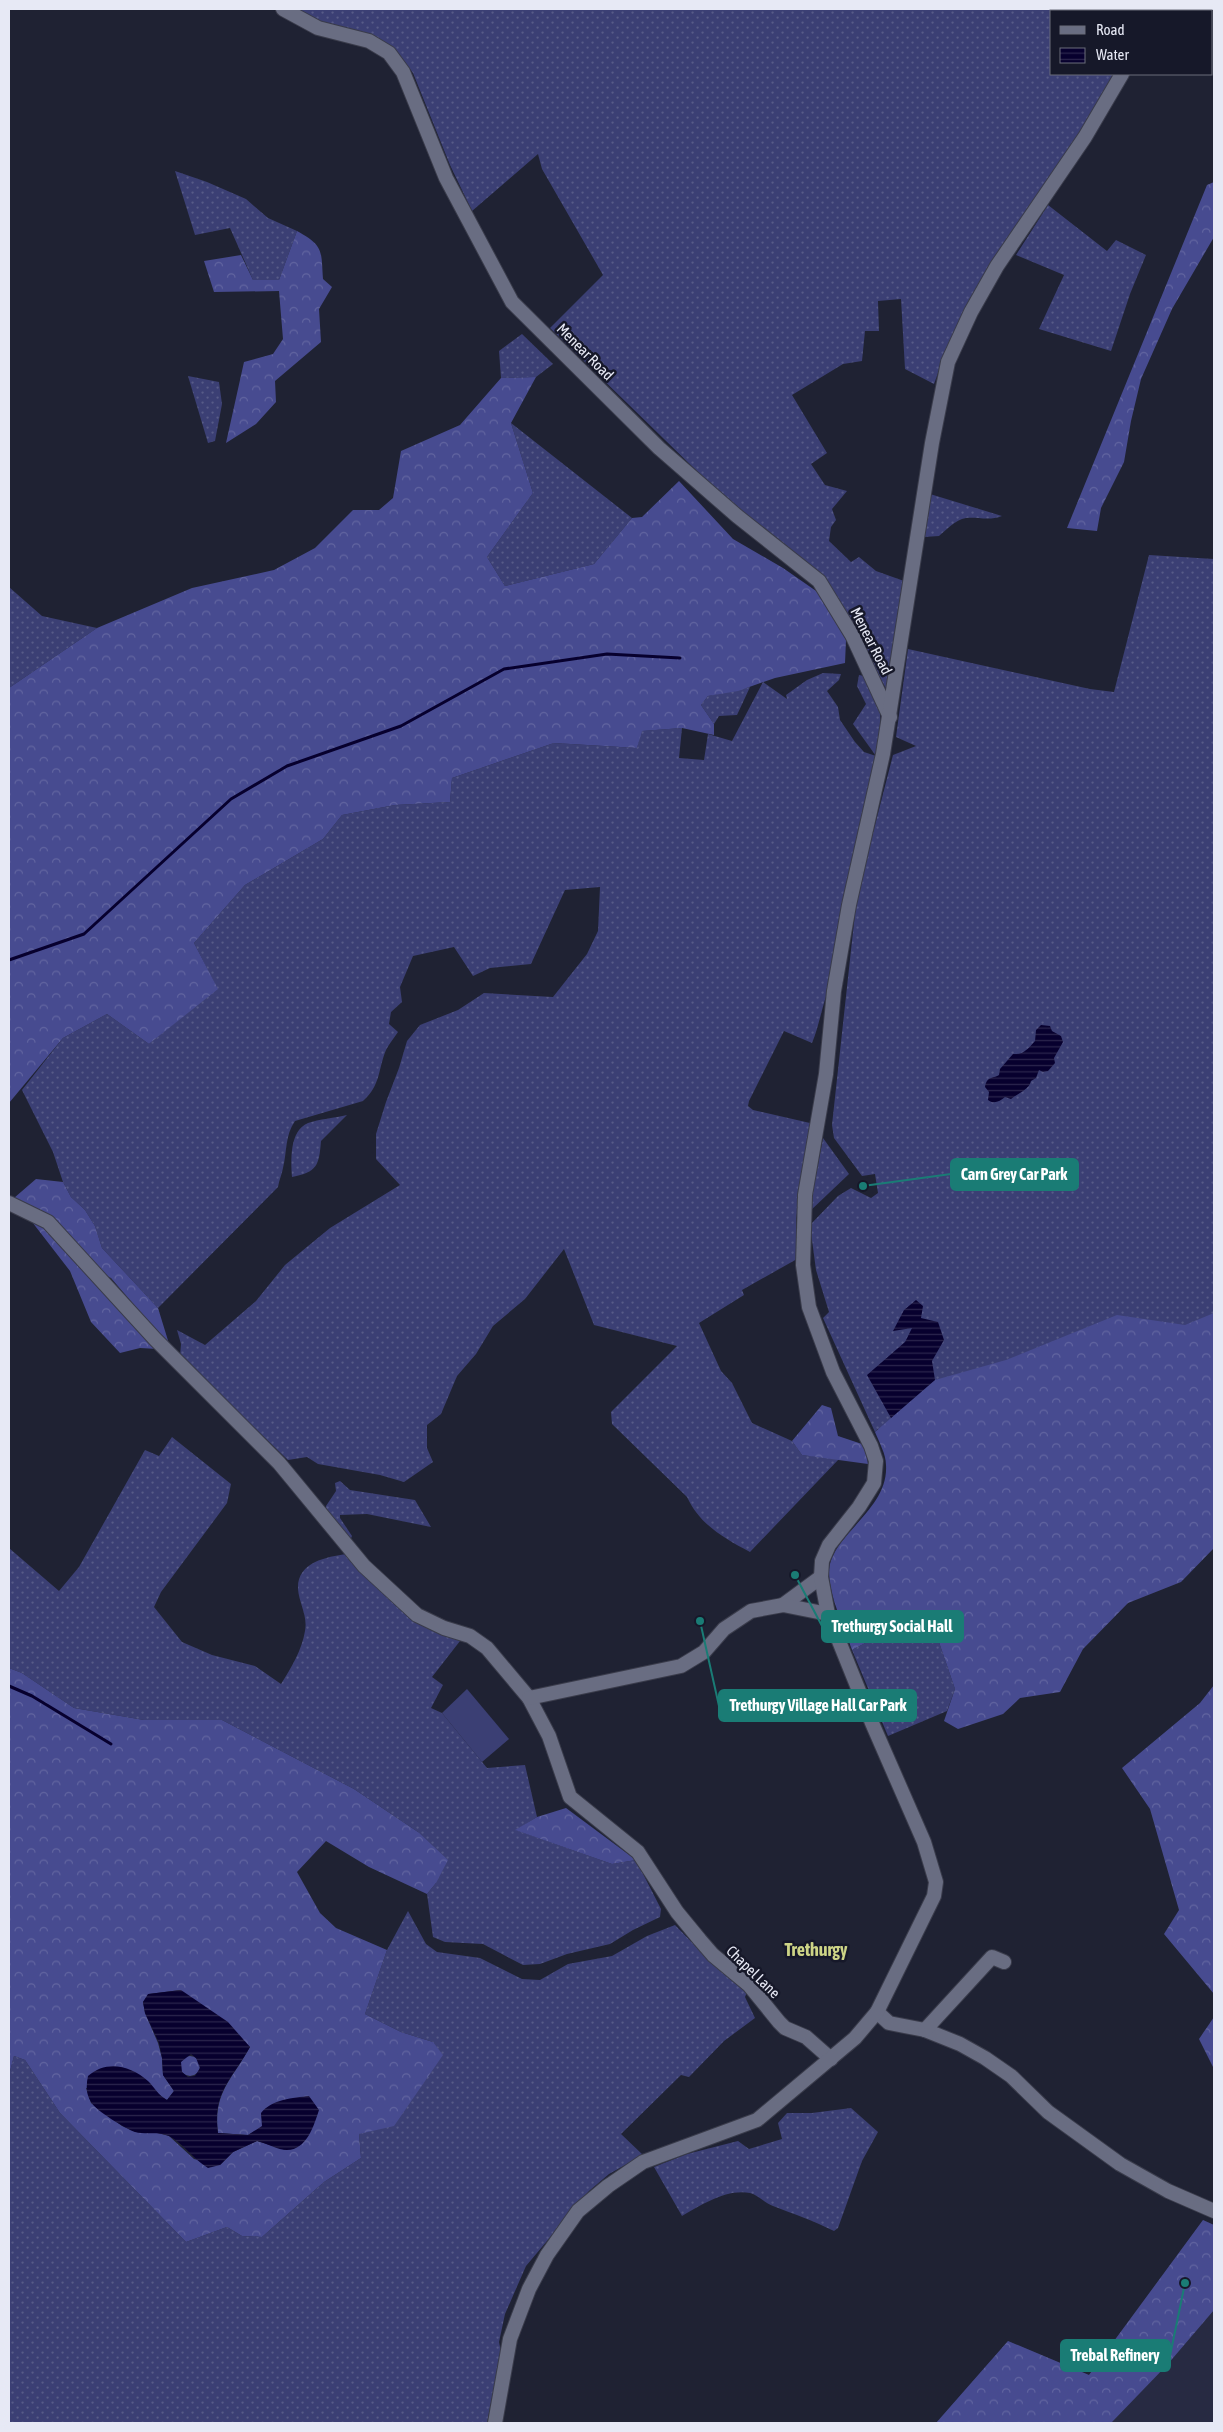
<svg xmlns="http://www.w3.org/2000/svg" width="1223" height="2432" font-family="'Asap Condensed',sans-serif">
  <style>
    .built { fill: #272a42 }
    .grass { fill: url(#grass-dots) }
    .forest { fill: url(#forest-crowns); fill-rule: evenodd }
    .park { fill: #3b3f74 }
    .water { fill: url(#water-rules); fill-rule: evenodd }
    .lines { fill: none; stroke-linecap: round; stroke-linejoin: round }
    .stream { stroke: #07002e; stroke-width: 3 }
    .minor-casing { stroke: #3a3c4b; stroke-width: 16 }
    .minor { stroke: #696d82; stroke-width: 14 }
    .labels { text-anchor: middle; stroke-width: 5; stroke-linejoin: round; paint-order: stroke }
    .street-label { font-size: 15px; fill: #e7e9f5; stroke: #161829 }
    .quarter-label { font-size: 18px; font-weight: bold; fill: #cdd486; stroke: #161829 }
    .leader { fill: none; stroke: #1a7c75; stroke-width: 2 }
    .callout-dot { fill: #1a7c75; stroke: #161829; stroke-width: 2 }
    .callout { fill: #1a7c75; stroke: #1a7c75; stroke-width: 2 }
    .callout-label { font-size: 16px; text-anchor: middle; font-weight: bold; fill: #fff }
  </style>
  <defs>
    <pattern id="grass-dots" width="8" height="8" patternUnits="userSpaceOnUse" patternTransform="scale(1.25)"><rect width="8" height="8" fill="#3b3f74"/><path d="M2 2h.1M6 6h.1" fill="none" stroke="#575b88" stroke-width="1.8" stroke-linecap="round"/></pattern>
    <pattern id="forest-crowns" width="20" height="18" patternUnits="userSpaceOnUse" patternTransform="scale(1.25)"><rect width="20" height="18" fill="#474b90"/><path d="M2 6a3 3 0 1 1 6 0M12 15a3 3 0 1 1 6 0" fill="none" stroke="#6265a0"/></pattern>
    <pattern id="water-rules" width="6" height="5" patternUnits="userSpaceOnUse" patternTransform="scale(1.25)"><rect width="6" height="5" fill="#07002e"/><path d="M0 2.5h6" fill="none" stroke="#2b254d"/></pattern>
  </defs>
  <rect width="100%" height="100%" fill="#1f2233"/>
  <!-- built -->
  <polygon class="built" points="1203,2220 1214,2225 1214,2423 936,2423 1008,2341 1089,2375"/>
  <!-- grass -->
  <g class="grass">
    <polygon points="296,9 1142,9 1141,11 1052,11 1052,74 1113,74 1077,140 943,359 934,384 905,369 901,299 878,301 879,331 865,331 862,361 843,364 792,395 827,453 811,464 825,485 847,491 832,509 836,520 831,527 829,541 851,562 859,557 876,571 904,581 888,692 823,577 740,513 550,328 603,275 542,169 538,154 472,211 450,165 413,73 396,50 363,34 320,23"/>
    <polygon points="175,171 207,182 246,199 268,218 297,231 279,280 253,280 230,228 195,235"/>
    <polygon points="1048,205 1107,251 1116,240 1146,255 1130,294 1111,351 1039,329 1064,275 1016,255"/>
    <polygon points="522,334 553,364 536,377 501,378 499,351"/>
    <polygon points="188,376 219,382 222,404 215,441 208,443"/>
    <polygon points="511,423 632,518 594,564 505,586 487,557 533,493"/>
    <path d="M930 494 1002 516C990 521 978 517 966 518 955 520 946 530 939 536L924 537Z"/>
    <polygon points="1149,555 1214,559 1214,1455 878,1429 875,1432 823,1318 829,1312 816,1270 810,1225 838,1196 851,1188 871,1198 878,1193 875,1174 862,1176 834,1138 832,1125 857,895 893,755 916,746 896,737 908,649 1090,689 1114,692"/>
    <polygon points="9,587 42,616 97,628 9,688"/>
    <path d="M823 673 841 674 839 680 827 691 838 707 840 720 855 742 864 752 876 756 853 724 866 704 857 686 859 675 864 676 880 711 881 737 831 984C822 1003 820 1024 812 1043L784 1031 749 1101 748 1106 753 1110 810 1123 812 1126 796 1219 797 1259 742 1290 744 1295 699 1323 721 1371 732 1383 752 1423 792 1441 802 1455 839 1459 750 1552C724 1538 700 1525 687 1497L612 1424 611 1412 677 1346 594 1325 564 1249 525 1299 493 1326 476 1354 457 1376 441 1414 427 1425V1448L433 1462 404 1482 380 1475 318 1464 307 1457 288 1460 180 1357 181 1344 177 1330 205 1345 256 1301 285 1265 330 1228 400 1185 376 1159V1134L386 1102 399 1068 407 1041 420 1025 458 1010 484 993 553 997 587 954 598 931 600 887 565 890 531 964 490 968 473 976 454 947 413 956 400 987 402 1002 391 1012 389 1024 398 1032C394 1038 389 1044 386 1050 378 1069 381 1085 363 1101L295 1121C285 1135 287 1152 283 1168 282 1174 279 1180 278 1187L158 1308 102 1248 95 1226 85 1210 71 1197 63 1182 53 1152 22 1090 63 1038 107 1014 149 1044 217 988 194 943 245 885 323 839 342 815 395 805 450 802 452 778 554 743 637 748 641 731 682 728 679 758 704 760 708 734 732 741 763 682 787 699 786 695 807 680Z"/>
    <polygon points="750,687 737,715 719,716 714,724 701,705 708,696"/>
    <path d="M347 1115 321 1141C319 1166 317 1172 292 1177 291 1161 289 1131 308 1123 319 1119 335 1118 347 1115Z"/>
    <polygon points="823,1138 849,1174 809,1212"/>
    <path d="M172 1437 231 1484 227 1503 161 1592 154 1607 182 1642 212 1655 255 1666 281 1684C291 1668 302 1650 305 1631 308 1616 299 1603 298 1589 297 1562 326 1557 347 1554L437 1632 460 1641 432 1677 443 1685 431 1708 442 1713 487 1768 525 1765 537 1817 516 1830 612 1864 636 1860 661 1909 660 1917 633 1930 610 1944 567 1954 540 1964 523 1965 483 1944 445 1942 433 1937 427 1894 436 1883 418 1832 354 1789 222 1720H144L74 1708 22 1673 9 1668V1548L59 1591 79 1567 145 1450 159 1456Z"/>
    <polygon points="340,1481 350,1490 415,1500 431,1527 367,1514 340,1515 340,1518 352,1536 350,1541 326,1516 326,1506 336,1491 335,1483"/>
    <polygon points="928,1610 955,1689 947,1711 888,1736 852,1650"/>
    <polygon points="408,1911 426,1944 437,1952 480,1958 522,1979 540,1980 568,1964 612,1956 647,1936 675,1925 713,1964 747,1992 745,1997 755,2018 724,2041 689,2077 681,2075 621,2134 643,2155 609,2174 589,2191 526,2266 505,2314 499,2342 501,2352 487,2423 9,2423 9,2075 14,2056 25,2060 60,2113 186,2242 227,2227 242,2236 262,2237 324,2182 361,2158 359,2134 433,2042 401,2032 365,2014 387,1950"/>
    <path d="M851 2108 878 2132 862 2161 838 2228 834 2231C814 2221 794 2214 773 2206 765 2203 758 2195 750 2193 725 2189 702 2205 682 2216L654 2167 687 2154 738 2141 749 2149 782 2139 778 2123 787 2113H812Z"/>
  </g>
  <!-- forest -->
  <g class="forest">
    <polygon points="1214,182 1214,237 1172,309 1141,379 1131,421 1124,462 1101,508 1097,531 1067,528 1207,185"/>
    <path d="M297 231C324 246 321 250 323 279L332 287 319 309 321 342 275 381 276 402 256 424 226 443 244 362 273 354 283 339 279 291 214 292 204 261 241 255 253 280H279Z"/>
    <polygon points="536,377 511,423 533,493 487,557 505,586 594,564 632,518 642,517 679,481 733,539 783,568 819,593 846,640 845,663 775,678 738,691 708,696 701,705 714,724 714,735 682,728 642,731 637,748 554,743 452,778 450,802 395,805 342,815 323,839 245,885 194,943 218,989 149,1044 107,1014 63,1038 9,1103 9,688 97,628 192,588 274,570 315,548 353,510 379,510 393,498 401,451 460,425 501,378"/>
    <polygon points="36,1179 63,1182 71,1197 85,1210 95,1226 102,1248 158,1308 170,1347 111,1278 100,1273 14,1198"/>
    <polygon points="29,1218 47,1226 158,1349 140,1348 120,1353 91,1322 70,1271"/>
    <path d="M1214 1313V1548L1181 1582 1128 1603 1083 1649 1060 1692 1020 1698 1003 1714 958 1729 944 1721 955 1689 928 1610 852 1650C844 1626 830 1599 829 1573 829 1535 889 1511 886 1465 886 1454 879 1442 875 1432L935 1380 1006 1360 1117 1315 1185 1325Z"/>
    <polygon points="822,1405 831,1408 838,1436 865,1445 868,1464 802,1455 792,1441"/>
    <path d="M9 1668 22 1673 74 1708 144 1720H222L354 1789 418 1832 448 1860 436 1883 427 1894 369 1867 326 1841 297 1872 320 1913 336 1928 387 1950 365 2014 401 2032 433 2042 443 2055 394 2126 359 2134 361 2158 324 2182 262 2237 242 2236 227 2227 186 2242 60 2113 25 2060 14 2056 9 2075ZM180 1990 250 2047C232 2080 213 2092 218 2133L248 2135 263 2126 261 2113 286 2150 257 2141 233 2152 220 2165 194 2159 169 2136 154 2132H136L122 2126 91 2103 86 2088 137 2075C149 2082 155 2093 167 2100L174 2091 163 2075 162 2058 158 2043 145 2013 143 2002 149 1994Z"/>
    <polygon points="1214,1685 1214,1994 1164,1934 1179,1910 1150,1809 1122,1768 1200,1703"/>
    <polygon points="566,1808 636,1860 612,1864 515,1830 537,1817"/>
    <polygon points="1214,2017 1214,2069 1199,2039"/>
    <circle cx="190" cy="2066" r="10"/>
    <polygon points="1203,2220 1214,2225 1214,2310 1167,2365 1112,2422 936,2423 1008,2341 1089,2375"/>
  </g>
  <!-- park -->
  <polygon class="park" points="467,1689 509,1739 482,1762 442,1713"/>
  <!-- water -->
  <g class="water">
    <path d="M1041 1025 1050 1026 1052 1031 1061 1036 1063 1042 1054 1058 1055 1063 1048 1071 1043 1072 1039 1070 1036 1078 1031 1081C1029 1090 1018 1093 1011 1099L1005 1097C1000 1101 994 1105 988 1100L989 1092 985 1087C987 1076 992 1079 999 1075L1000 1069 1013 1054C1023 1055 1028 1049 1035 1041L1036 1030Z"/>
    <polygon points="916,1300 923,1306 921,1318 938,1322 944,1340 932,1361 935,1380 891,1418 867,1375 905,1342 912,1328 893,1331 904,1310"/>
    <path d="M181 1990 228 2022 250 2047C232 2079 212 2093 218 2133L248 2135 262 2126 261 2113C272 2099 293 2098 309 2096L319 2110C314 2125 307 2150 287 2150 278 2150 266 2143 257 2141L233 2152 220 2165 208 2168C193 2159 183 2143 169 2136 158 2131 146 2135 135 2132 126 2129 95 2110 91 2102 86 2094 86 2085 88 2076 106 2060 130 2065 148 2081 155 2088 158 2095 167 2100L174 2091 163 2075 162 2058 159 2043 145 2013 143 2002 148 1994ZM191 2054 196 2058 200 2068 195 2076 188 2077 182 2072 181 2062Z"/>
  </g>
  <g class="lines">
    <!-- stream -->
    <g class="stream">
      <polyline points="9,960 84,934 231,799 287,766 401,726 504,669 607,654 680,658"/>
      <polyline points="9,1686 32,1696 111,1744"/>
    </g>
    <!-- minor casing -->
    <g class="minor-casing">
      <g id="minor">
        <polyline points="283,9 318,28 369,41 389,53 403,72 446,178 512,302 659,448 737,516 819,581 852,635 890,717"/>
        <polyline points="1149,11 1149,9"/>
        <polyline points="9,1203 48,1222 155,1339 279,1463 364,1566 417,1615 444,1628 470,1636 487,1648 529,1698 549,1736 570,1797 638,1852 677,1912 700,1940 713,1955 749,1985 779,2022 785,2028 806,2037 831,2059"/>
        <polyline points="783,1605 821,1577"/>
        <polyline points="529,1698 681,1666 704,1652 724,1629 751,1611 783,1605 828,1614"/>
        <polyline points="877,2012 889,2023 925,2030 960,2044 985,2058 1011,2076 1048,2112 1120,2164 1168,2191 1214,2211"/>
        <polyline points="925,2030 992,1957 1004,1962"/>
        <polyline points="495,2423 510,2339 529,2289 547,2255 578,2211 608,2186 643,2162 757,2120 855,2038 877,2012 934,1896 936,1882 924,1842 872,1723 828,1614 821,1577 822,1561 829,1545 859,1507 874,1483 876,1461 871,1446 833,1372 809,1307 803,1265 805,1195 826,1074 834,991 849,905 883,754 932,443 948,362 971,312 997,266 1085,137 1122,74"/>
      </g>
    </g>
    <!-- minor -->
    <use href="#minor" class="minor"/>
  </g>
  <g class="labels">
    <!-- street labels -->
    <g class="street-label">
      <text transform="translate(585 352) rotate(45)" y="5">Menear Road</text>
      <text transform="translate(871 641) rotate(63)" y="5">Menear Road</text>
      <text transform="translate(753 1972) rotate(44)" y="5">Chapel Lane</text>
    </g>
    <!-- quarter labels -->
    <g class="quarter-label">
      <text x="816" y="1956">Trethurgy</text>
    </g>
  </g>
  <!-- callouts -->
  <path class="leader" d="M863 1186L951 1174M795 1575L822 1626M700 1621L719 1706M1185 2283L1170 2356"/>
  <g class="callout-dot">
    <circle cx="863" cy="1186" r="5"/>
    <circle cx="795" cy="1575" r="5"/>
    <circle cx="700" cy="1621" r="5"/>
    <circle cx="1185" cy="2283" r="5"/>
  </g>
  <g class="callout">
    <rect x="951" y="1159" width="127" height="31" rx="5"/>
    <rect x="822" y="1611" width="141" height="31" rx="5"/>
    <rect x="719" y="1690" width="197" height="31" rx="5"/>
    <rect x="1061" y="2340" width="109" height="31" rx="5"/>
  </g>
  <g class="callout-label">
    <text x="1014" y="1180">Carn Grey Car Park</text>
    <text x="892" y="1632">Trethurgy Social Hall</text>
    <text x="818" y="1711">Trethurgy Village Hall Car Park</text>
    <text x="1115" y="2361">Trebal Refinery</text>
  </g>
  <!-- border -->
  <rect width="1223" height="2432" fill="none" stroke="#e7e9f5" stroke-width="20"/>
  <!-- legend -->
  <rect x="1050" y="10" width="162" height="65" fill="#161829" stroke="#6a6c7b"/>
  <rect x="1060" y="26" width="25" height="8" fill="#696d82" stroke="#6a6c7b"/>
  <text x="1096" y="35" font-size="15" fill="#e7e9f5">Road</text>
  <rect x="1060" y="48" width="25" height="15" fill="url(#water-rules)" stroke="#6a6c7b"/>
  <text x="1096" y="60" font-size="15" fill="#e7e9f5">Water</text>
</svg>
